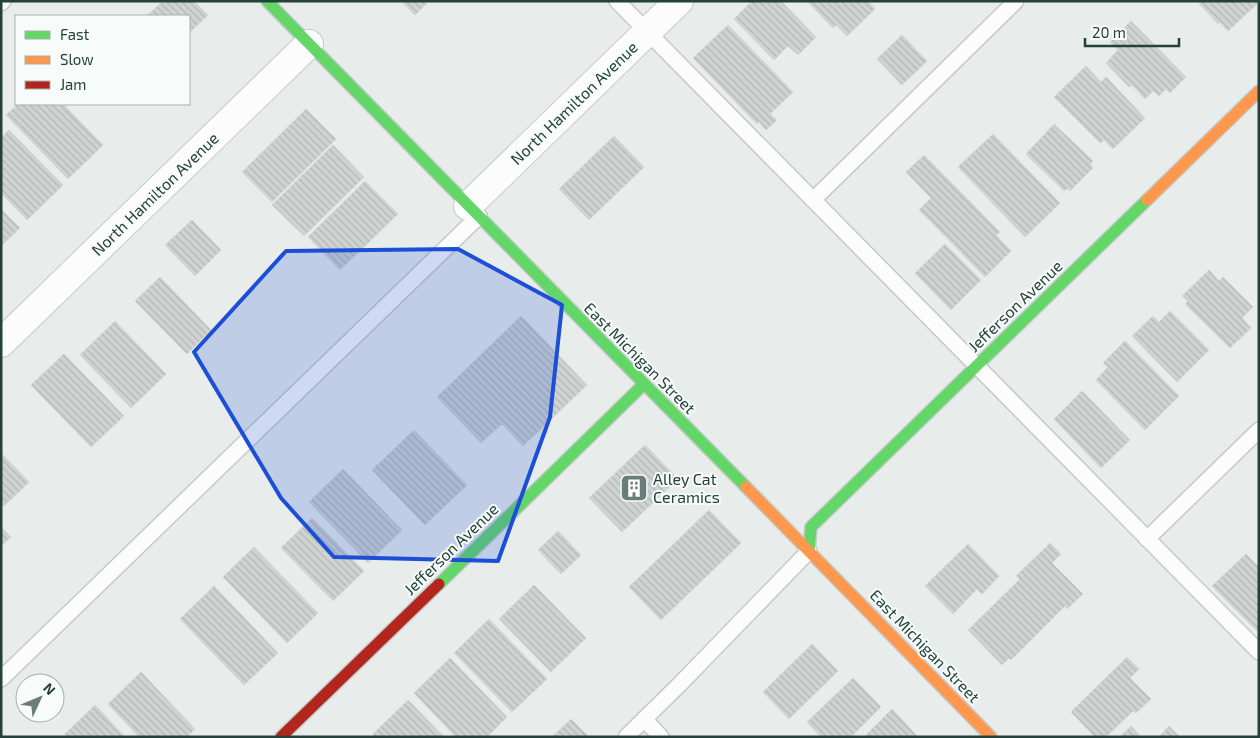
<svg xmlns="http://www.w3.org/2000/svg" width="1260" height="738" font-family="'Exo 2',sans-serif">
  <style>
    .building { fill: url(#building-back-hatch); stroke: #d1d6d4 }
    .lines { fill: none; stroke-linecap: round; stroke-linejoin: round }
    .lane-casing { stroke: #c5cac8; stroke-width: 18 }
    .street-casing { stroke: #c5cac8; stroke-width: 30 }
    .fast-casing { stroke: #c3cbc8; stroke-width: 14 }
    .slow-casing { stroke: #c3cbc8; stroke-width: 14 }
    .jam-casing { stroke: #c3cbc8; stroke-width: 14 }
    .lane { stroke: #fcfcfc; stroke-width: 15 }
    .street { stroke: #fcfcfc; stroke-width: 28 }
    .fast { stroke: #63d668; stroke-width: 11 }
    .slow { stroke: #ff974d; stroke-width: 11 }
    .jam { stroke: #b3261e; stroke-width: 11 }
    .marked { fill: #1d4ed8; fill-opacity: 0.2; stroke: #1d4ed8; stroke-width: 4; stroke-linejoin: round }
    .labels { text-anchor: middle; stroke-width: 4; stroke-linejoin: round; paint-order: stroke }
    .street-label { font-size: 16px; fill: #24423a; stroke: #f7fbf9 }
    .poi-label { font-size: 16px; fill: #24423a; stroke: #f7fbf9; text-anchor: start }
  </style>
  <defs>
    <pattern id="building-back-hatch" width="6" height="6" patternUnits="userSpaceOnUse" patternTransform="scale(1.25)"><rect width="6" height="6" fill="#cfd4d2"/><path d="M-1 5l2 2M0 0l6 6M5-1l2 2" fill="none" stroke="#b2b7b5"/></pattern>
  </defs>
  <rect width="100%" height="100%" fill="#e8edeb"/>
  <!-- building -->
  <g class="building">
    <polygon points="163,1 194,1 208,15 189,33 189,16 147,16"/>
    <polygon points="401,1 429,1 415,15"/>
    <polygon points="752,1 781,1 816,37 798,55 788,46 774,60 734,19"/>
    <polygon points="807,1 868,1 875,9 847,36 836,25 833,28"/>
    <polygon points="1197,1 1259,1 1259,2 1228,31 1220,22 1218,24"/>
    <polygon points="1131,21 1186,77 1170,93 1166,89 1159,96 1153,91 1145,99 1132,85 1129,87 1106,63 1118,50 1110,42"/>
    <polygon points="728,25 793,92 770,114 777,120 766,130 759,122 757,124 693,58"/>
    <polygon points="902,35 927,61 902,85 877,59"/>
    <polygon points="1086,66 1101,82 1106,77 1145,118 1113,149 1104,140 1100,143 1054,97"/>
    <polygon points="18,104 63,104 103,145 68,179 6,115"/>
    <polygon points="306,109 336,139 272,202 242,172"/>
    <polygon points="1054,124 1093,161 1090,164 1093,168 1070,191 1068,188 1064,191 1026,154"/>
    <polygon points="9,130 63,185 27,220 1,193 1,138"/>
    <polygon points="993,134 1060,203 1025,237 958,167"/>
    <polygon points="614,136 644,167 589,220 559,189"/>
    <polygon points="333,145 364,177 304,236 272,205"/>
    <polygon points="924,155 1000,232 996,235 1011,251 985,277 919,210 931,198 906,172"/>
    <polygon points="365,181 398,214 340,270 308,237"/>
    <polygon points="1,209 20,228 1,246"/>
    <polygon points="192,220 221,250 195,276 165,245"/>
    <polygon points="945,244 981,280 951,310 915,273"/>
    <polygon points="1209,270 1219,281 1223,277 1253,307 1242,318 1251,328 1230,348 1185,304 1188,301 1182,296"/>
    <polygon points="160,277 211,330 187,354 135,301"/>
    <polygon points="1170,311 1209,350 1177,382 1132,336 1153,316 1159,322"/>
    <polygon points="521,316 587,385 523,446 502,424 481,443 437,397"/>
    <polygon points="115,321 166,374 131,408 80,355"/>
    <polygon points="1125,341 1179,396 1145,430 1096,380 1108,367 1103,363"/>
    <polygon points="64,354 124,416 91,447 31,385"/>
    <polygon points="1082,391 1130,440 1101,468 1054,419"/>
    <polygon points="414,430 467,485 425,525 372,470"/>
    <polygon points="645,445 678,479 622,532 589,498"/>
    <polygon points="1,453 29,482 4,506 1,503"/>
    <polygon points="343,469 402,530 368,563 309,502"/>
    <polygon points="709,510 741,543 661,620 629,587"/>
    <polygon points="312,518 364,571 333,601 281,548"/>
    <polygon points="1,527 11,537 1,546"/>
    <polygon points="558,531 581,555 561,574 538,550"/>
    <polygon points="1050,543 1061,554 1052,563 1083,594 1067,609 1065,606 1011,660 1009,658 1002,665 968,630 1020,579 1016,576"/>
    <polygon points="968,544 999,576 982,594 977,589 953,614 925,586"/>
    <polygon points="254,547 318,613 287,643 223,577"/>
    <polygon points="1246,554 1259,567 1259,633 1212,586"/>
    <polygon points="534,585 586,638 551,672 499,619"/>
    <polygon points="214,586 278,653 244,685 180,619"/>
    <polygon points="489,619 547,679 512,712 454,653"/>
    <polygon points="812,644 838,671 789,719 763,692"/>
    <polygon points="1127,657 1139,669 1130,678 1151,699 1136,713 1133,711 1106,737 1095,737 1071,712"/>
    <polygon points="450,658 507,717 487,737 456,737 414,693"/>
    <polygon points="141,672 195,729 187,737 139,737 108,704"/>
    <polygon points="853,678 881,707 851,737 821,737 807,722"/>
    <polygon points="408,700 444,737 376,737 373,734"/>
    <polygon points="95,705 125,737 67,737 65,734"/>
    <polygon points="892,709 918,737 864,737"/>
    <polygon points="571,719 589,737 552,737"/>
    <polygon points="1131,726 1141,737 1120,737"/>
    <polygon points="1169,726 1180,737 1159,737"/>
  </g>
  <g class="lines">
    <!-- lane casing -->
    <g class="lane-casing">
      <g id="lane">
        <polyline points="617,1 1259,652"/>
        <polyline points="1,3 3,1"/>
        <polyline points="813,200 1016,1"/>
        <polyline points="1147,539 1259,430"/>
        <polyline points="1,679 479,216"/>
        <polyline points="644,719 661,737"/>
        <polyline points="626,737 680,684 809,551"/>
      </g>
    </g>
    <!-- street casing -->
    <g class="street-casing">
      <g id="street">
        <polyline points="468,206 679,1"/>
        <polyline points="1,343 309,44"/>
      </g>
    </g>
    <!-- fast casing -->
    <g class="fast-casing">
      <g id="fast">
        <polyline points="267,1 746,487"/>
        <polyline points="809,551 811,527 1147,200"/>
        <polyline points="439,584 644,384"/>
      </g>
    </g>
    <!-- slow casing -->
    <g class="slow-casing">
      <g id="slow">
        <polyline points="1147,200 1259,91"/>
        <polyline points="746,487 991,737"/>
      </g>
    </g>
    <!-- jam casing -->
    <g class="jam-casing">
      <polyline id="jam" points="281,737 439,584"/>
    </g>
    <!-- lane -->
    <use href="#lane" class="lane"/>
    <!-- street -->
    <use href="#street" class="street"/>
    <!-- fast -->
    <use href="#fast" class="fast"/>
    <!-- slow -->
    <use href="#slow" class="slow"/>
    <!-- jam -->
    <use href="#jam" class="jam"/>
  </g>
  <!-- marked area -->
  <path class="marked" d="M458 249 562 305 550 417 498 561 334 557 281 498 194 352 286 251Z"/>
  <!-- icons -->
  <defs>
    <g id="building-square" transform="scale(1.4375)"><rect x="-9" y="-9" width="18" height="18" rx="4" fill="#697e78" stroke="#f7fbf9"/><path d="M-4-6H4V6H1V3H-1V6H-4ZM-2.5-4.3h1.7v1.8h-1.7ZM.8-4.3h1.7v1.8H.8ZM-2.5-1h1.7V.8h-1.7ZM.8-1h1.7V.8H.8Z" fill="#fff"/></g>
  </defs>
  <g fill-rule="evenodd">
    <use href="#building-square" x="634" y="488"/>
  </g>
  <g class="labels">
    <!-- street labels -->
    <g class="street-label">
      <text transform="translate(574 103) rotate(-44)" y="6">North Hamilton Avenue</text>
      <text transform="translate(155 194) rotate(-44)" y="6">North Hamilton Avenue</text>
      <text transform="translate(1015 306) rotate(-44)" y="6">Jefferson Avenue</text>
      <text transform="translate(640 358) rotate(45)" y="6">East Michigan Street</text>
      <text transform="translate(451 549) rotate(-44)" y="6">Jefferson Avenue</text>
      <text transform="translate(925 646) rotate(46)" y="6">East Michigan Street</text>
    </g>
    <!-- poi labels -->
    <g class="poi-label">
      <text x="653" y="485">Alley Cat<tspan x="653" dy="18">Ceramics</tspan></text>
    </g>
  </g>
  <!-- border -->
  <rect width="1260" height="738" fill="none" stroke="#24423a" stroke-width="5"/>
  <!-- legend -->
  <rect x="15" y="15" width="175" height="90" fill="#f7fbf9" stroke="#a3b1ad"/>
  <rect x="25" y="31" width="25" height="8" fill="#63d668" stroke="#a3b1ad"/>
  <text x="60" y="40" font-size="15" fill="#24423a">Fast</text>
  <rect x="25" y="56" width="25" height="8" fill="#ff974d" stroke="#a3b1ad"/>
  <text x="60" y="65" font-size="15" fill="#24423a">Slow</text>
  <rect x="25" y="81" width="25" height="8" fill="#b3261e" stroke="#a3b1ad"/>
  <text x="60" y="90" font-size="15" fill="#24423a">Jam</text>
  <!-- north arrow -->
  <g transform="translate(40 698) rotate(46)"><circle r="24" fill="#f7fbf9" stroke="#a3b1ad"/>
  <path d="M0-4L9 19L0 12L-9 19Z" fill="#697e78"/>
  <text y="-8" font-size="14" font-weight="bold" text-anchor="middle" fill="#24423a">N</text>
  </g>
  <!-- scale -->
  <path d="M1085 38v8h94v-8" fill="none" stroke="#24423a" stroke-width="2.5"/>
  <text x="1092" y="38" font-size="15" fill="#24423a" stroke="#f7fbf9" stroke-width="4" paint-order="stroke">20 m</text>
</svg>
